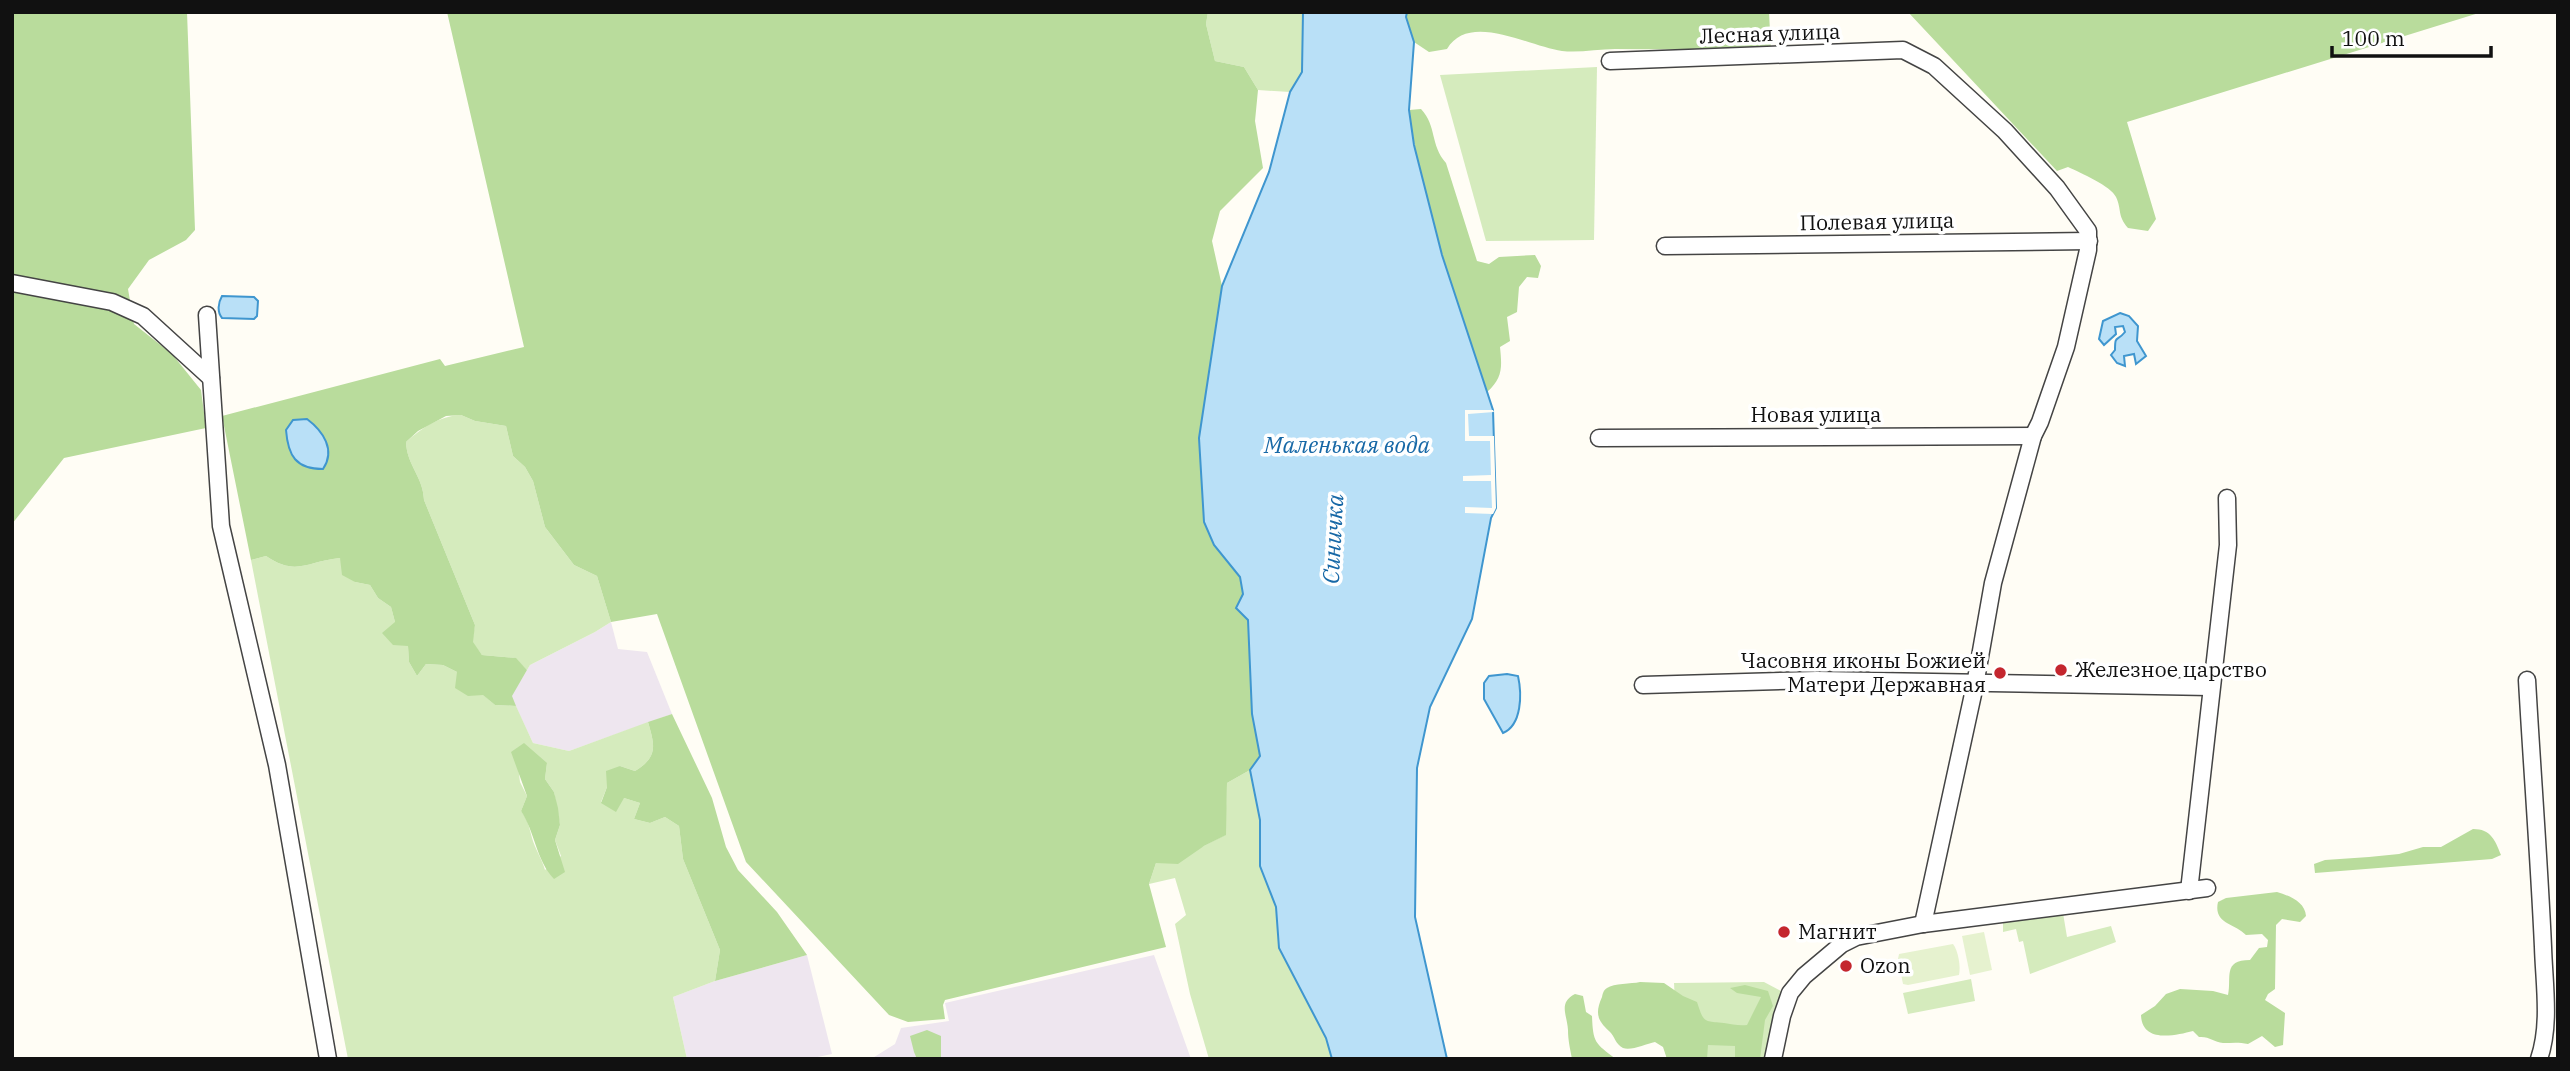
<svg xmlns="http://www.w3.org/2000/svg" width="2570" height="1071" font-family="'IBM Plex Serif',serif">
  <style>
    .industrial { fill: #eee6ef }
    .green { fill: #d5ebbd; fill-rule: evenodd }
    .forest { fill: #b9dc9c }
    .pitch { fill: #e6f2cf }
    .water { fill: #b9e0f7; stroke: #3f96cf; stroke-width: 2 }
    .pier { fill: #fffdf5 }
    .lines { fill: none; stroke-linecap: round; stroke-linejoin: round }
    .minor-casing { stroke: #444; stroke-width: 19 }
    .minor { stroke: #fff; stroke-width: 16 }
    .poi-dot { fill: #c4262e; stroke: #fff; stroke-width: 2.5 }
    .labels { text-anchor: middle; stroke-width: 7; stroke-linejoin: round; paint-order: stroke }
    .street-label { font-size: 21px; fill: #111; stroke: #fff }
    .poi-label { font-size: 21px; fill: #111; stroke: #fff; text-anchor: start }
    .water-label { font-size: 23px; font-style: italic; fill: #1768a6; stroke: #fff }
  </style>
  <rect width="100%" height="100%" fill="#fffdf5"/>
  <!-- industrial -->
  <g class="industrial">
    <polygon points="611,622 618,649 647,652 672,714 569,751 533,743 511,696 530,665 595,632"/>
    <polygon points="807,955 832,1054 808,1059 687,1059 673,997 715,981"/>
    <polygon points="1154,955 1191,1059 871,1059 895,1044 901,1028 949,1021 945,1003"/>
  </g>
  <!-- green -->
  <g class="green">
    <polygon points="1208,12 1303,12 1302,72 1290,92 1258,90 1244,67 1215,61 1206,24"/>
    <polygon points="1597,67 1594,240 1486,241 1440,75"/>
    <path d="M461 415 475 421 506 426 513 456 525 467 533 481 545 527 574 565 597 576 611 622 595 632 530 665 527 670 515 658 482 655 472 642 475 625 424 500C423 476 407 466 406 442 422 428 439 416 461 415Z"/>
    <path d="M266 556C297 577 307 561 340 558L355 582 370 585 378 598 391 607 395 622 408 645 409 662 417 676 426 664 443 665 457 672 495 705 516 706 533 743 569 751 648 722C655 746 658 757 635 771L620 766 607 787 601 802 624 798 640 803 634 819 650 823 665 817 679 826 683 859 720 950 715 981 673 997 687 1059H348L251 560ZM547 763 545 779 554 792 560 825 555 840 561 856 545 870C542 859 535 849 532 838 529 827 528 820 521 811L527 796 520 782 518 766Z"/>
    <polygon points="1250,770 1260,820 1260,866 1276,907 1279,948 1326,1038 1332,1059 1209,1059 1190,994 1175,924 1186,915 1175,878 1149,884 1156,863 1204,846 1225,835 1227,783"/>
    <polygon points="2063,913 2067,937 2111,926 2116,942 2030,974 2023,941 2019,942 2016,929 2003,932 2003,922"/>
    <polygon points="1971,979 1975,1001 1908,1014 1903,993"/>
    <polygon points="1764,982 1781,991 1765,1059 1678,1059 1674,983"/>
  </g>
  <!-- forest -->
  <g class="forest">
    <polygon points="12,12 187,12 195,230 186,240 149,260 128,289 134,324 172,354 201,390 206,428 64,458 12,524"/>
    <path d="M447 12H1208L1206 24 1215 61 1244 67 1258 90 1255 121 1263 168 1220 211 1212 241 1222 286 1199 438 1214 545 1240 576 1248 620 1252 714 1260 756 1250 770 1227 783 1226 835 1204 846 1178 864 1156 863 1149 884 1166 947 945 1000 943 1005 945 1019 908 1022 889 1015 746 862 657 614 611 622 597 576 574 565 545 527 533 481 525 467 513 456 506 426 475 421 461 415 446 416 418 431 406 442C407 466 423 476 424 500L475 625 473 642 482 655 516 658 527 670 512 696 516 706 495 705 483 695 468 696 455 688 457 672 443 665 426 664 417 676 409 662 408 646 393 645 382 633 395 622 391 607 378 598 370 585 355 582 342 575 340 558C307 561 297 577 266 556L251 560 222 416 440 359 445 366 524 347Z"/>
    <path d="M1407 12H1769L1771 51C1719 50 1667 49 1615 49 1598 49 1579 53 1562 51 1530 47 1469 11 1447 49L1429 52 1414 42 1406 17Z"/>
    <path d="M1908 12H2482L2127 122 2156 219 2148 231 2128 228C2117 215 2122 210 2116 197 2111 186 2081 173 2068 167L2057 171Z"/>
    <path d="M1421 109C1437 126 1430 145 1446 163L1477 261 1489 264 1499 257 1535 255 1541 266 1538 278 1527 277 1519 287 1517 312 1507 317 1510 341 1500 347C1502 367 1503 378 1487 392 1457 299 1422 207 1409 110Z"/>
    <path d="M672 714 712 798 726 847 738 870 777 912 807 955 715 981 720 950 683 859 679 826 665 817 650 823 634 819 640 803 624 798 616 812 601 803 607 787 606 771 620 766 635 771C658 757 655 746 648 722Z"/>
    <path d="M524 743 547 763 545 779 554 792 558 808 560 825 555 840 565 872 554 879C536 860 535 832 521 811L527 796 511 752Z"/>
    <path d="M2473 829C2491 829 2495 840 2501 855L2492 859 2315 873 2314 864 2325 860 2369 857 2399 854 2423 847H2441Z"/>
    <path d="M2277 892C2290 896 2305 902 2306 916L2300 922 2282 919 2276 925 2275 989 2268 994 2265 1000 2285 1013 2283 1045 2275 1047 2262 1036 2248 1044C2239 1042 2232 1043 2223 1043 2214 1042 2209 1036 2199 1037L2193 1031C2174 1036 2142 1043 2141 1015L2155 1006 2166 994 2180 989 2213 991 2228 995C2232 978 2222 960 2250 960L2259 948 2267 947 2268 940 2262 934 2246 935C2235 923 2213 924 2218 902L2226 898Z"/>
    <path d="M1640 982 1664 983 1683 996 1697 1002C1704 1023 1703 1021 1724 1023 1732 1024 1738 1026 1747 1025L1761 997 1737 993 1730 988 1745 985 1768 991 1773 1006 1765 1020 1760 1059H1735V1046L1708 1045 1707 1059H1667L1663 1047 1655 1042C1646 1044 1631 1051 1623 1048 1615 1044 1615 1036 1609 1031 1597 1020 1595 1013 1602 997 1603 993 1603 991 1607 988 1614 983 1631 984 1640 982Z"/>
    <path d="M1575 994 1583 996 1586 1012 1592 1016C1593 1043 1595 1043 1616 1059H1572C1570 1048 1568 1040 1568 1030 1567 1014 1558 1003 1575 994Z"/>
    <polygon points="927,1030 941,1036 941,1059 917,1059 914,1052 910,1036"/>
  </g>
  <!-- pitch -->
  <g class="pitch">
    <polygon points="1984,932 1992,970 1970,975 1962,936"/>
    <path d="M1953 944C1958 950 1961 967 1959 975L1908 985 1903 984 1898 959 1899 954Z"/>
  </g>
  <!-- water -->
  <g class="water">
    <polygon points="1303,12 1407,12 1406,17 1414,42 1409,110 1414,145 1442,255 1493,410 1496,508 1491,518 1472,619 1430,707 1417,768 1415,917 1447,1059 1332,1059 1326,1038 1279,948 1276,907 1260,866 1260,820 1250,770 1260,756 1252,714 1248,620 1236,608 1243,594 1240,577 1214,545 1204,522 1199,438 1222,286 1269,172 1290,92 1302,72"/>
    <path d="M222 296 254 297 258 301 257 316 254 319 222 318C217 312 218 303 222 296Z"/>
    <path d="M2120 313 2129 316 2138 326 2137 341 2146 356 2136 364 2134 354 2124 356 2125 366 2117 363 2111 355 2115 350C2115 334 2117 342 2125 332L2123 326 2115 327 2116 334 2104 345 2099 339 2103 321Z"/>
    <path d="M307 419C323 431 336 450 323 469 296 469 288 456 286 430L293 420Z"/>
    <path d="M1507 674 1518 676C1522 694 1522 725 1503 733L1484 699V683L1489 676Z"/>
  </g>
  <!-- pier -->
  <polygon class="pier" points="1465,410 1493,410 1494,412 1468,414 1469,436 1494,436 1496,508 1493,514 1465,513 1465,507 1492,508 1491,481 1463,481 1463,476 1491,475 1490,441 1465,441"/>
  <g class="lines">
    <!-- minor casing -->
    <g class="minor-casing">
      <g id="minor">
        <polyline points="1610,61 1903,50 1934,66 2005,131 2057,188 2088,231 2088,250 2066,347 2040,422 2033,436 1993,583 1975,685 1923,924"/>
        <polyline points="1665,246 2089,241"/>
        <polyline points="12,283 112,302 143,316 211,378"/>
        <polyline points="207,315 221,526 277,765 328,1059"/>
        <polyline points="1599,438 2033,436"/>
        <path d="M2527 680C2532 769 2539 858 2543 947 2544 983 2551 1024 2539 1059"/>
        <polyline points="1643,685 1817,680 2210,687"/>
        <polyline points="2189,891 2228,545 2227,498"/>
        <polyline points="1773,1059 1782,1016 1790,993 1804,976 1842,944 1856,937 1923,924 2207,888"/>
      </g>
    </g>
    <!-- minor -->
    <use href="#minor" class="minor"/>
  </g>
  <!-- markers -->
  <g class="poi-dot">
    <circle cx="2061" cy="670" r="7"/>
    <circle cx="2000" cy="673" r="7"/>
    <circle cx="1784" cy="932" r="7"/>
    <circle cx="1846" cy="966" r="7"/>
  </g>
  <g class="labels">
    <!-- street labels -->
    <g class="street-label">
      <text transform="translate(1770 34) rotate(-2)" y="7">Лесная улица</text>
      <text transform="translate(1877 222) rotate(-1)" y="7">Полевая улица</text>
      <text x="1816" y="422">Новая улица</text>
    </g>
    <!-- poi labels -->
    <g class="poi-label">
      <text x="1986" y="668" text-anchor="end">Часовня иконы Божией<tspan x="1986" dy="24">Матери Державная</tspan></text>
      <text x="2075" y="677">Железное царство</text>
      <text x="1798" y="939">Магнит</text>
      <text x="1860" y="973">Ozon</text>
    </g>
    <!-- water labels -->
    <g class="water-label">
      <text x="1347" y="453">Маленькая вода</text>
      <text transform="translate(1333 539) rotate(-87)" y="8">Синичка</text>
    </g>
  </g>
  <!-- border -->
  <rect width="2570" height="1071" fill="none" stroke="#111111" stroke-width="28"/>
  <!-- scale -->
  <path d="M2332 46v10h159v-10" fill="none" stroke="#111111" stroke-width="3.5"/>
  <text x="2342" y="46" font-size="21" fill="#111111" stroke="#ffffff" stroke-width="5" paint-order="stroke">100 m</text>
</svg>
